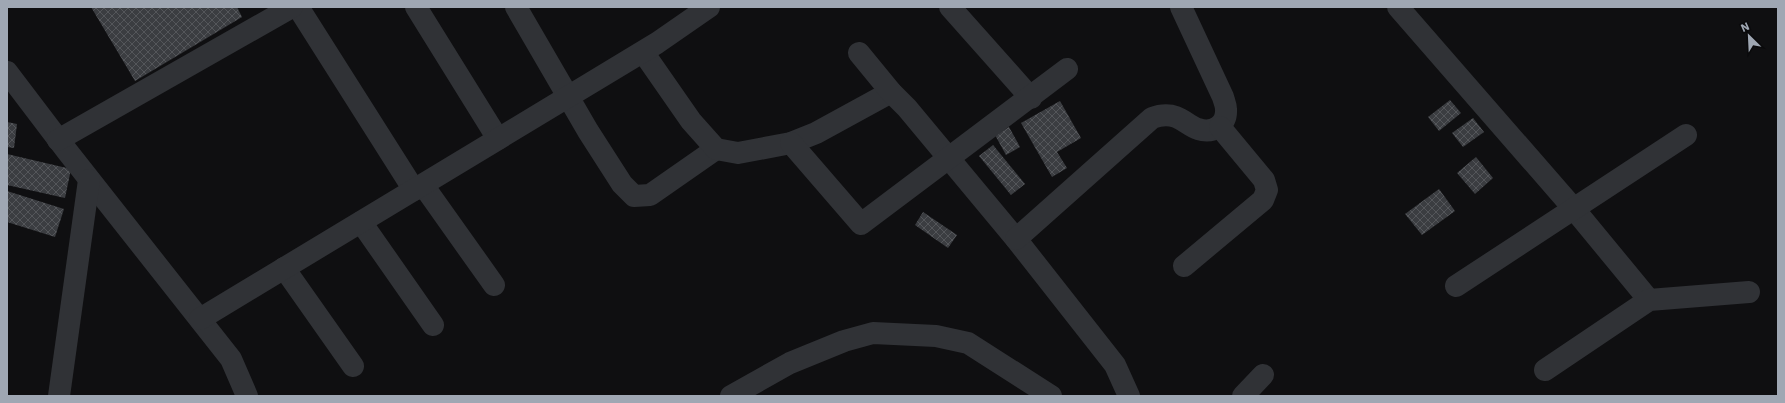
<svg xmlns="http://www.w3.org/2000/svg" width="1785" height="403" font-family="'IBM Plex Sans',sans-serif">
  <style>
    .building { fill: url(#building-cross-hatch) }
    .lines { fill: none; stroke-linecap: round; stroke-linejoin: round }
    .minor { stroke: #303236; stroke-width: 22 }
  </style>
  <defs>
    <pattern id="building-cross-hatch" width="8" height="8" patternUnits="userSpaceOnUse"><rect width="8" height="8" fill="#3b3d41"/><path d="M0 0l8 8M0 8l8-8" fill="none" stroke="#54565a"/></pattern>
  </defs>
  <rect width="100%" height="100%" fill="#0f0f11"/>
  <!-- building -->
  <g class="building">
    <polygon points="91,7 237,7 242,17 135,81"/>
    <polygon points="1450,100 1461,113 1439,131 1428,117"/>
    <polygon points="1060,101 1081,138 1057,152 1067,168 1052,177 1021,123"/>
    <polygon points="1473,118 1484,132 1463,147 1452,133"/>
    <polygon points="7,122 17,124 14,148 7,147"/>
    <polygon points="1009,127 1020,147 1006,155 995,135"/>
    <polygon points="993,145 1025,184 1011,195 979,156"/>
    <polygon points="7,154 71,169 65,198 7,185"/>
    <polygon points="1476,157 1493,178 1475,194 1457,173"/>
    <polygon points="1439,189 1455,211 1422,235 1405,214"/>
    <polygon points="7,191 64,209 55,237 7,222"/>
    <polygon points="923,212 957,235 948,248 915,225"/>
  </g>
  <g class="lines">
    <!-- minor -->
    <g class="minor">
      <polyline points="298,7 414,190"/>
      <polyline points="416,7 498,139"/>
      <polyline points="516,7 588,131 622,184 634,196 650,195 716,149"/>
      <polyline points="950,7 1031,98"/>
      <polyline points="1398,7 1574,209 1649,300"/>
      <polyline points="643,52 691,121 716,149 738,153 791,143 816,133 891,92"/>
      <polyline points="859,53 891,92 907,108 1016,239 1115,365 1129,396"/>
      <polyline points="7,72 67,151 231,359 247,396"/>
      <polyline points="58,140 292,7"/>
      <polyline points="791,143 861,224 1067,69"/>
      <polyline points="423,185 494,285"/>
      <polyline points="361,222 433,325"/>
      <path d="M1016 239 1152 118C1160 115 1168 114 1176 117 1184 120 1191 127 1198 129 1213 134 1227 125 1226 109 1226 105 1224 101 1223 97L1181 7"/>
      <polyline points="1184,266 1263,200 1267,190 1264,180 1220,127"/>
      <polyline points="284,268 353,366"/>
      <polyline points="1456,286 1686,135"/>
      <polyline points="200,319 657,43 709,7"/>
      <polyline points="1545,370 1649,300 1749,292"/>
      <polyline points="59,396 89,180"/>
      <polyline points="731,396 790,363 844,341 873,333 936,336 968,343 1051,396"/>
      <polyline points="1243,396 1263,375"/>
    </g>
  </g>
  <!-- border -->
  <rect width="1785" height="403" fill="none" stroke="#9fa7b3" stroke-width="16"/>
  <!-- north arrow -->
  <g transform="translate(1749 36) rotate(336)" stroke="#0a0a0c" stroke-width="3" paint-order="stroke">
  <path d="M0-3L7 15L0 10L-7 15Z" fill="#9fa7b3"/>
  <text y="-6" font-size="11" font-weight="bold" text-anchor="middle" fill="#9fa7b3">N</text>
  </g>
</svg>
